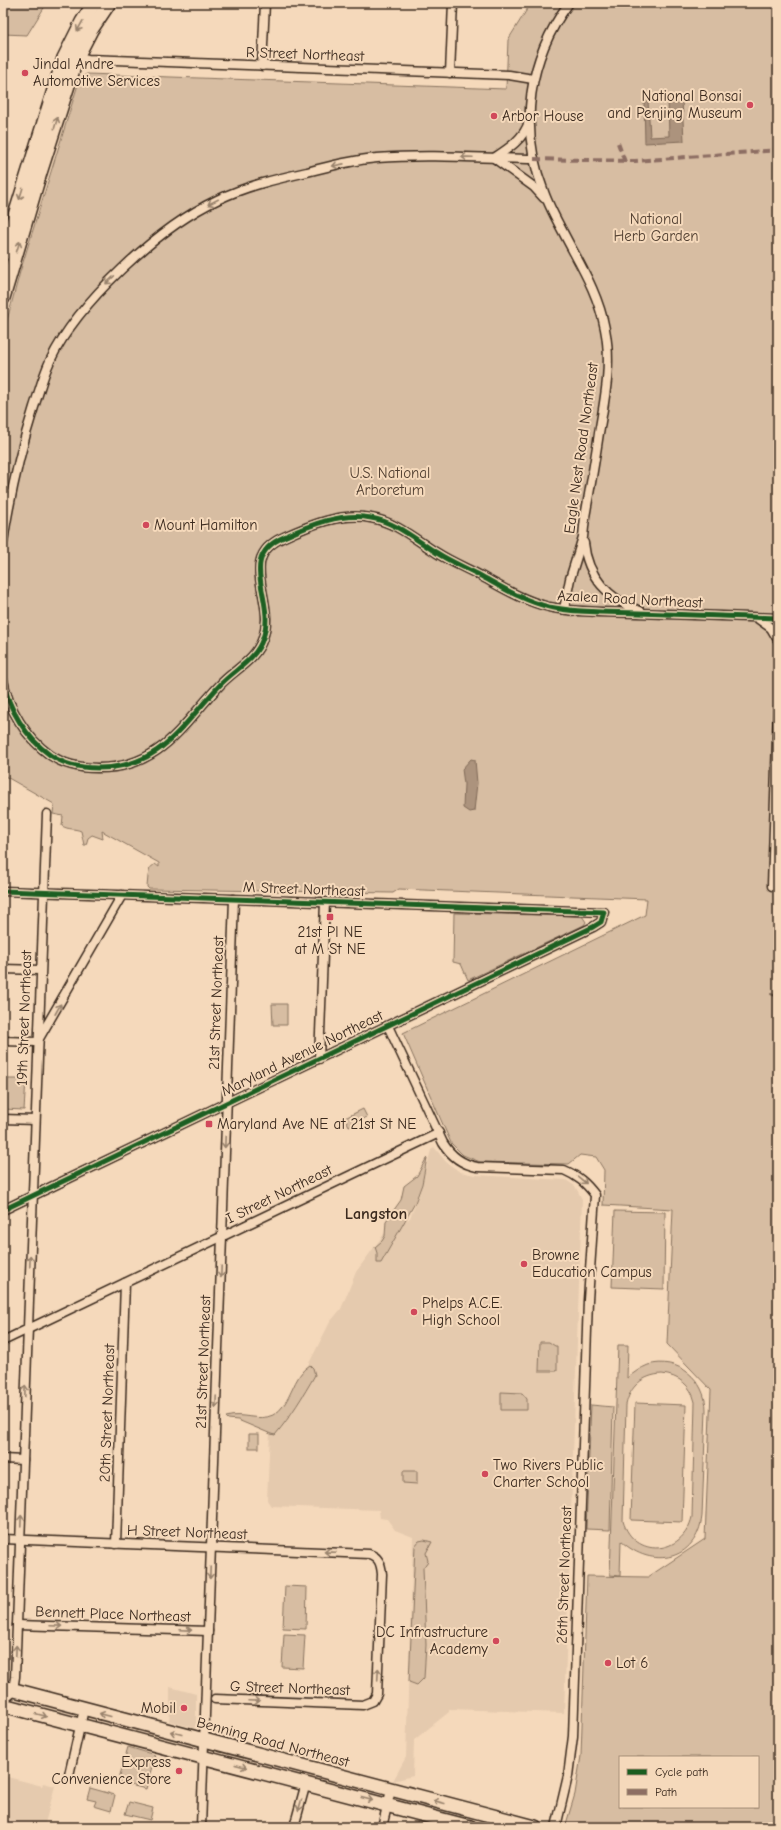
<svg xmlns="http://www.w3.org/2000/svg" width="781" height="1830" font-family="'Comic Neue',sans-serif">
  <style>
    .built { fill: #e5caae }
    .green { fill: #d7bda2; stroke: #897460; fill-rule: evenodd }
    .water { fill: #ac937d; stroke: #7f6957 }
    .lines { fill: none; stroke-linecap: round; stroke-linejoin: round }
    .stream { stroke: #7f6957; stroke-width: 2 }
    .street-casing { stroke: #3b2a1e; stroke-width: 11 }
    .secondary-casing { stroke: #3b2a1e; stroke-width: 14 }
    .primary-casing { stroke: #3b2a1e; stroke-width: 16 }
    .street { stroke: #f5d9bb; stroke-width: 8 }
    .secondary { stroke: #f5d9bb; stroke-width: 11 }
    .primary { stroke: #f5d9bb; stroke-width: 13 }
    .quiet { stroke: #8d6e63; stroke-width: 4; stroke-dasharray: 8 4; stroke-linecap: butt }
    .cycleway-casing { stroke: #f5d9bb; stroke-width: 8 }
    .cycleway { stroke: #1b5e20; stroke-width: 5 }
    .oneway { stroke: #98826c }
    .poi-dot { fill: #d1495b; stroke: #f5d9bb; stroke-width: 1.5 }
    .labels { text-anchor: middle; stroke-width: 4; stroke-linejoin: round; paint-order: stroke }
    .street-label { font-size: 15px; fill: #3b2a1e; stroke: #f5d9bb }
    .poi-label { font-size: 15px; fill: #3b2a1e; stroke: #f5d9bb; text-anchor: start }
    .park-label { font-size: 15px; fill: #524032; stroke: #f5d9bb }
    .neighbourhood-label { font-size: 16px; font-weight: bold; fill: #3b2a1e; stroke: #f5d9bb }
  </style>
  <rect width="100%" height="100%" fill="#f5d9bb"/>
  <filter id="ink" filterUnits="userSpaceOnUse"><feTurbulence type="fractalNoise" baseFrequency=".025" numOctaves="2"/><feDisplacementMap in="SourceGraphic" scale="8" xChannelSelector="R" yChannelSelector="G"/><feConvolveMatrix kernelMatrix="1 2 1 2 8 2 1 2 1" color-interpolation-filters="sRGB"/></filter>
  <g filter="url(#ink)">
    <!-- built -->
    <g class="built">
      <polygon points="434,1147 446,1162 460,1172 475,1175 566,1180 575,1186 582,1199 564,1713 449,1709 449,1712 414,1740 413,1776 393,1781 406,1757 413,1537 395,1530 387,1519 380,1518 379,1510 271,1506 267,1500 270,1432 298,1385 330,1322 341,1309 356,1272 384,1234 410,1218 419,1195 431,1150"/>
      <polygon points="170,1687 196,1694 196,1725 194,1728 169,1721 170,1713"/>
      <polygon points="3,1772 5,1772 4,1776 42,1786 43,1783 55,1786 44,1827 3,1827"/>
    </g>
    <!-- green -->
    <g class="green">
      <polygon points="3,3 47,3 27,35 3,34"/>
      <path d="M531 3H778V1827H578L566 1824 575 1794 581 1756 587 1576 648 1577 705 1539 711 1390 667 1344 673 1209 603 1205 604 1170 596 1157 580 1155 569 1164 480 1162 463 1155 451 1143 403 1033 645 915 647 899 399 889 393 893 149 889 147 887 148 876 150 868 155 864 159 867V863L102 831 103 839 92 835 88 838 86 845H84L81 831C74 828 69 830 62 826L63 816 53 814 54 804 3 775V335L20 272 80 78 87 74 506 89 508 40ZM620 1757H758V1807H620Z"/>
      <polygon points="3,190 9,205 3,225"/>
      <polygon points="454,913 582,916 586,922 584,925 468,980 461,964 453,962"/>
      <polygon points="272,1004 287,1004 287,1025 273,1025"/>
      <polygon points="3,1079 26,1079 24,1110 3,1109"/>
      <polygon points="363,1109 367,1117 349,1126 345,1118"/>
      <polygon points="427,1158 422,1184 415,1203 381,1263 377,1263 377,1253 375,1247 382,1241 385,1236 386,1221 401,1200 404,1186 417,1176 426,1159"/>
      <polygon points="615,1211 665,1212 664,1289 612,1287"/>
      <polygon points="540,1342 549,1342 555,1346 557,1346 557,1371 539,1371"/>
      <path d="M618 1345H628L627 1378C634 1373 640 1368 648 1365 678 1356 706 1380 706 1410L702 1516C697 1561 652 1570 621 1541L620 1576 610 1575ZM662 1374C679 1376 691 1385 695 1402L692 1517C683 1556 634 1559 623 1521L626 1405C630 1386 643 1375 662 1374Z"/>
      <path d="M310 1365 313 1368 315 1375C303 1396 291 1416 275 1435L271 1434 238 1420 228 1419 226 1417C242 1412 258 1422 273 1415 292 1405 292 1375 310 1365Z"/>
      <polygon points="501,1392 522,1393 527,1399 527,1410 501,1410"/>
      <polygon points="635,1403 686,1405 682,1522 631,1520"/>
      <polygon points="591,1405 613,1407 610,1530 586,1529"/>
      <rect x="249" y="1434" width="10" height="14"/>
      <polygon points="403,1471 417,1471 417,1484 403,1483"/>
      <polygon points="424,1540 432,1542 426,1553 428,1561 423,1568 426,1645 424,1678 417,1685 409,1682 415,1546 419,1541"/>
      <polygon points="285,1586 307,1587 306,1629 283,1628"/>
      <polygon points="284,1634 305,1635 303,1668 282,1667"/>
      <polygon points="128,1747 155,1755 146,1789 118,1782"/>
      <polygon points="90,1788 115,1795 111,1811 94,1806 96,1801 87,1799"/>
      <polygon points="129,1802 153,1808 150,1820 125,1814"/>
    </g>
    <!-- water -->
    <g class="water">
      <polygon points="682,99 684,141 645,143 644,101 648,100 650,137 669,136 668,100"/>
      <polygon points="471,759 475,760 477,783 474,811 469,812 463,808 464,784 462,769"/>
    </g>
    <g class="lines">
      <!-- stream -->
      <polyline class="stream" points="771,994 778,997"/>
      <!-- street casing -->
      <g class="street-casing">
        <g id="street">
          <polyline points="77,57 88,59 509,75 533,79"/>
          <polyline points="262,66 265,3"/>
          <polyline points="450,73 453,3"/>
          <path d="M529 121C525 138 508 149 494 158L534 187 544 198"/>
          <path d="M3 542C10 496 20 451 34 407 39 392 43 376 50 361 78 302 158 228 217 200 246 186 276 179 307 172 330 166 353 160 377 158 429 154 482 158 534 159"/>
          <path d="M584 543C587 576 609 600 640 611"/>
          <path d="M564 609 570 579 583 537 585 517C590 489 595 461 599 433 605 398 612 364 605 329 598 292 580 265 563 232 556 219 549 206 544 192 518 126 528 59 569 3"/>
          <polyline points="757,618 771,628 778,640"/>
          <path d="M3 680C8 708 26 738 50 755 63 764 81 768 97 768 160 769 182 725 220 685 235 669 256 660 263 638 277 599 235 558 284 537 310 525 342 512 371 518 396 522 416 540 437 553 451 562 466 568 481 576 503 588 524 601 549 607 578 613 609 612 638 613 685 615 731 616 778 618"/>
          <polyline points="772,886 778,709"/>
          <polyline points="3,891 604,912 601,922 593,927 3,1210"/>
          <polyline points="3,969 40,970"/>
          <path d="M388 1026 443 1143C451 1156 461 1164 477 1167L564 1170C578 1176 586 1183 595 1195L588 1300 573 1736 568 1776 556 1827"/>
          <polyline points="3,1041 37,1042 122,895"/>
          <polyline points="319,1059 325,902"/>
          <polyline points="3,1119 35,1120"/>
          <polyline points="3,1341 439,1133"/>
          <polyline points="3,1459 23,1460"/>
          <path d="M3 1539 369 1554C379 1557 381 1564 382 1574L377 1694 373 1701 363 1705 215 1699"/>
          <polyline points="116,1544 125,1283"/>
          <polyline points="17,1625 208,1631"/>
          <polyline points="13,1690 15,1677 17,1625 47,814"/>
          <polyline points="69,1775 84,1709"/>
          <polyline points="201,1827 234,899"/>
          <polyline points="294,1827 306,1783"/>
          <polyline points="382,1827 391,1790"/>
        </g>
      </g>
      <!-- secondary casing -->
      <g class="secondary-casing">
        <polyline id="secondary" points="3,1699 13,1690"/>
      </g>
      <!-- primary casing -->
      <g class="primary-casing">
        <g id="primary">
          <polyline points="3,254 64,58 82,22 94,3"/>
          <polyline points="3,298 40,173 77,57 91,30 109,3"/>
          <polyline points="3,1687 535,1827"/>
          <polyline points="3,1705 470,1827"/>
        </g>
      </g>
      <!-- street -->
      <use href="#street" class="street"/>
      <!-- secondary -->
      <use href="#secondary" class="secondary"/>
      <!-- primary -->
      <use href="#primary" class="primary"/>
      <!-- quiet -->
      <g class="quiet">
        <polyline points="618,143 625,162"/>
        <polyline points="534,159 635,161 778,150"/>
      </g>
      <!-- cycleway casing -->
      <g class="cycleway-casing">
        <g id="cycleway">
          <path d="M3 680C8 708 26 738 50 755 63 764 81 768 97 768 160 769 182 725 220 685 235 669 256 660 263 638 277 599 235 558 284 537 310 525 342 512 371 518 396 522 416 540 437 553 451 562 466 568 481 576 503 588 524 601 549 607 578 613 609 612 638 613 685 615 731 616 778 618"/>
          <polyline points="3,891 604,912 601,922 593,927 3,1210"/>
        </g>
      </g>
      <!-- cycleway -->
      <use href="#cycleway" class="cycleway"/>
    </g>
    <!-- one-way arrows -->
    <defs><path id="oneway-shaft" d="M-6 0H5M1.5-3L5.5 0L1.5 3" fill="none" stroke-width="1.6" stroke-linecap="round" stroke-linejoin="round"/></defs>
    <g class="oneway">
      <use href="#oneway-shaft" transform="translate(80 26) rotate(119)"/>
      <use href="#oneway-shaft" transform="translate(56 123) rotate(-73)"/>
      <use href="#oneway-shaft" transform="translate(467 157) rotate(-178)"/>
      <use href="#oneway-shaft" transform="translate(338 165) rotate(169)"/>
      <use href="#oneway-shaft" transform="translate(21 194) rotate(107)"/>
      <use href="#oneway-shaft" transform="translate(213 202) rotate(153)"/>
      <use href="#oneway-shaft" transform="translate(18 247) rotate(-73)"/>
      <use href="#oneway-shaft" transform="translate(110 280) rotate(137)"/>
      <use href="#oneway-shaft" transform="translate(58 1009) rotate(-61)"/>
      <use href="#oneway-shaft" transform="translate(225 1142) rotate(92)"/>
      <use href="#oneway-shaft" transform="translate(582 1180) rotate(40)"/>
      <use href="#oneway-shaft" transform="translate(30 1261) rotate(-88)"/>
      <use href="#oneway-shaft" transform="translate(221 1272) rotate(92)"/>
      <use href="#oneway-shaft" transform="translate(25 1391) rotate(-88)"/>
      <use href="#oneway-shaft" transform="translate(216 1402) rotate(92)"/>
      <use href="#oneway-shaft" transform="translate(21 1521) rotate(-88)"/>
      <use href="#oneway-shaft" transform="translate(330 1552) rotate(-178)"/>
      <use href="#oneway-shaft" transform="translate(210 1573) rotate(92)"/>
      <use href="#oneway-shaft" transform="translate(56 1626) rotate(2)"/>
      <use href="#oneway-shaft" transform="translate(186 1630) rotate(2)"/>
      <use href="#oneway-shaft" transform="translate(16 1651) rotate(-88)"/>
      <use href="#oneway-shaft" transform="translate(378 1674) rotate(-87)"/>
      <use href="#oneway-shaft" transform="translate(254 1701) rotate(2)"/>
      <use href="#oneway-shaft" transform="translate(41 1715) rotate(15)"/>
      <use href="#oneway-shaft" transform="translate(105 1715) rotate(-165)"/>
      <use href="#oneway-shaft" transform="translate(176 1733) rotate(-165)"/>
      <use href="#oneway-shaft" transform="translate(241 1766) rotate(15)"/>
      <use href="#oneway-shaft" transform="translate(367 1799) rotate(15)"/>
      <use href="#oneway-shaft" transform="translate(439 1802) rotate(-166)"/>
      <use href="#oneway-shaft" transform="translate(300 1805) rotate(106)"/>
    </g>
  </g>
  <!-- markers -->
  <g class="poi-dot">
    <circle cx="25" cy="73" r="4"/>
    <circle cx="750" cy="105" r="4"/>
    <circle cx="494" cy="116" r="4"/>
    <circle cx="146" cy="525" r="4"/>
    <rect x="326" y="913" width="8" height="8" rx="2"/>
    <rect x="205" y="1120" width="8" height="8" rx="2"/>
    <circle cx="524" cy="1264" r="4"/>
    <circle cx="414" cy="1312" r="4"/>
    <circle cx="485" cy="1474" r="4"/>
    <circle cx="496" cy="1641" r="4"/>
    <circle cx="608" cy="1663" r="4"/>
    <circle cx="184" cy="1708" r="4"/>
    <circle cx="179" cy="1771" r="4"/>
  </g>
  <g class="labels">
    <!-- street labels -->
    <g class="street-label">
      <text transform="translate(305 54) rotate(2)" y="5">R Street Northeast</text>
      <text transform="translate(581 448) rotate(-82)" y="5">Eagle Nest Road Northeast</text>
      <text transform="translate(630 599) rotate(3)" y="5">Azalea Road Northeast</text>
      <text transform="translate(304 889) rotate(2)" y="5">M Street Northeast</text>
      <text transform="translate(216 1003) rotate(-88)" y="5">21st Street Northeast</text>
      <text transform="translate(24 1018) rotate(-88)" y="5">19th Street Northeast</text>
      <text transform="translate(302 1053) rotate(-26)" y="5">Maryland Avenue Northeast</text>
      <text transform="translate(279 1194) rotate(-26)" y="5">I Street Northeast</text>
      <text transform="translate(203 1362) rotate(-88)" y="5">21st Street Northeast</text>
      <text transform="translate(107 1413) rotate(-88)" y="5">20th Street Northeast</text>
      <text transform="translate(187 1532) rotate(2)" y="5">H Street Northeast</text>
      <text transform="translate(564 1575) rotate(-88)" y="5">26th Street Northeast</text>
      <text transform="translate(113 1614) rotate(2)" y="5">Bennett Place Northeast</text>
      <text transform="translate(290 1688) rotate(2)" y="5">G Street Northeast</text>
      <text transform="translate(273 1742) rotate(15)" y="5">Benning Road Northeast</text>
    </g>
    <!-- poi labels -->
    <g class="poi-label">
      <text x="33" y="69">Jindal Andre<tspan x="33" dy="17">Automotive Services</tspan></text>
      <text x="742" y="101" text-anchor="end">National Bonsai<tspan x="742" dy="17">and Penjing Museum</tspan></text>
      <text x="502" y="121">Arbor House</text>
      <text x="154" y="530">Mount Hamilton</text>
      <text x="330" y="937" text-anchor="middle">21st Pl NE<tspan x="330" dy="17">at M St NE</tspan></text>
      <text x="217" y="1129">Maryland Ave NE at 21st St NE</text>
      <text x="532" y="1260">Browne<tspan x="532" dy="17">Education Campus</tspan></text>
      <text x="422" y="1308">Phelps A.C.E.<tspan x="422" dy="17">High School</tspan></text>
      <text x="493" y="1470">Two Rivers Public<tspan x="493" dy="17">Charter School</tspan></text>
      <text x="488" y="1637" text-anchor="end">DC Infrastructure<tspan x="488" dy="17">Academy</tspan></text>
      <text x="616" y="1668">Lot 6</text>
      <text x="176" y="1713" text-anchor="end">Mobil</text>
      <text x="171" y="1767" text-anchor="end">Express<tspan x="171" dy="17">Convenience Store</tspan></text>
    </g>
    <!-- park labels -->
    <g class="park-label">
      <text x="656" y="224">National<tspan x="656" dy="17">Herb Garden</tspan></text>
      <text x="390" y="478">U.S. National<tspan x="390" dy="17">Arboretum</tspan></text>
    </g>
    <!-- neighbourhood labels -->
    <g class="neighbourhood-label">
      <text x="376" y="1219">Langston</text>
    </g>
  </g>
  <!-- margin -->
  <rect width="781" height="1830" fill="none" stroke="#f5d9bb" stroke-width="16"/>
  <rect x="8" y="8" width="765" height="1814" fill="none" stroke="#3b2a1e" stroke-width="1.5" filter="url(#ink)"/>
  <!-- legend -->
  <rect x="619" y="1756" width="140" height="52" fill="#f5d9bb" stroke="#ab937c"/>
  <rect x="627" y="1769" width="20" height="6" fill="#1b5e20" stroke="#ab937c"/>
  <text x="655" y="1776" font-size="12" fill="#3b2a1e">Cycle path</text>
  <rect x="627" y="1789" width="20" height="6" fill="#8d6e63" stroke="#ab937c"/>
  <text x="655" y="1796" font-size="12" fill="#3b2a1e">Path</text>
</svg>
